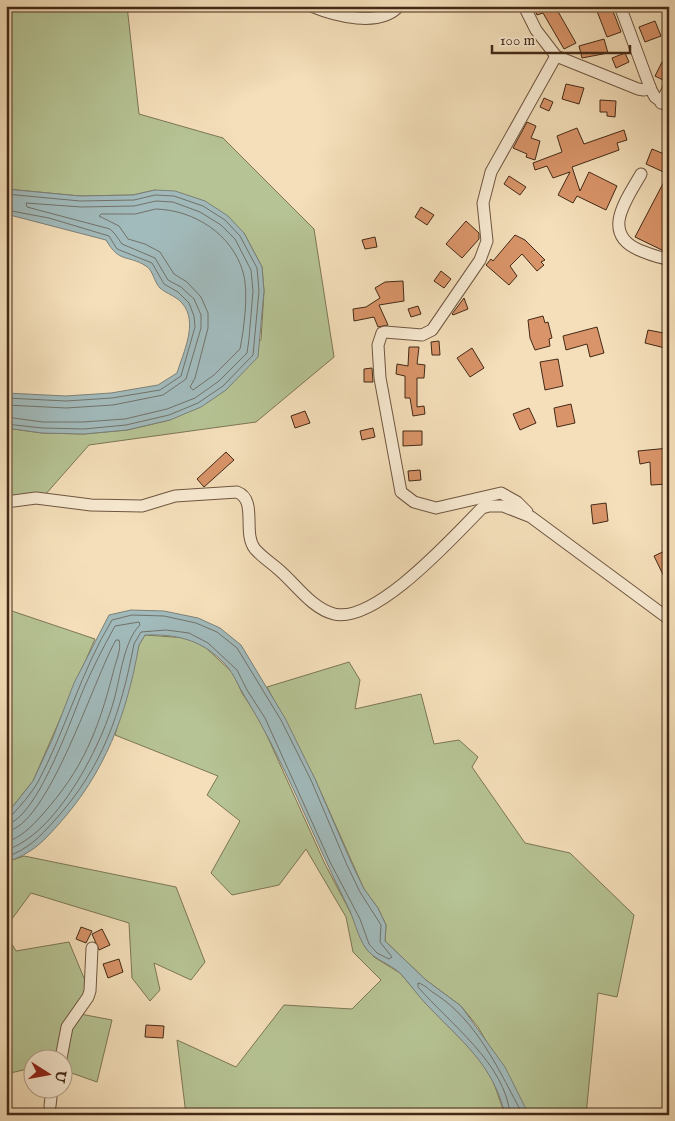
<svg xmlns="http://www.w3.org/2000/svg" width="675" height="1121" font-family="'IM FELL English',serif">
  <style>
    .green { fill: #b6c394; stroke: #7c7656 }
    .water { fill: #a1babb; stroke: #7b8079 }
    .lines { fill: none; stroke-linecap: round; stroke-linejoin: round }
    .shore { stroke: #727269; stroke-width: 1 }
    .building { fill: #d99469; stroke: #432917 }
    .minor-casing { stroke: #6f5640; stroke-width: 13 }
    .minor { stroke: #f8ead2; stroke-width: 11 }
  </style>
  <rect width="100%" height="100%" fill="#f4dfba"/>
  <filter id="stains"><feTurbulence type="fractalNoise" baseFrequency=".004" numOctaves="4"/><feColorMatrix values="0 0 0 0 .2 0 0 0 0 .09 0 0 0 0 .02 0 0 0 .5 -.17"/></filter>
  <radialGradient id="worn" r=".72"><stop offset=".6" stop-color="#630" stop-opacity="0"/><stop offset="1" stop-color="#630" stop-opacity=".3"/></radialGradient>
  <!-- green -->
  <g class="green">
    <polygon points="6,6 127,6 139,114 223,138 314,229 334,357 256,422 89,445 44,496 6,500 6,428 42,433 84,434 127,430 170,420 261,340 264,291 262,267 244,233 155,190 133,195 80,196 6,189"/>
    <polygon points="6,609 95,639 33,781 6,815"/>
    <polygon points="145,635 187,638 205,647 233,673 242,693 260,720 325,864 355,921 365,947 374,957 400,973 428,1006 480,1058 491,1075 505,1115 186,1115 177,1040 236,1067 284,1005 352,1009 381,980 353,952 346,917 306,849 279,885 232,895 211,873 240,821 207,795 218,776 115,735 139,645"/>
    <polygon points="349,662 360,680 355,709 421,694 434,744 459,740 478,757 472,767 525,843 570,853 634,915 617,997 598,993 586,1115 529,1115 478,1027 461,1006 426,980 385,941 386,925 378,908 364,889 315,779 267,687"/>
    <polygon points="24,856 176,887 205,962 191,980 154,963 160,990 150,1001 132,978 129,923 31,893 6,927 6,862"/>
    <polygon points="6,934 16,951 69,942 89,990 75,1013 112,1020 97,1082 63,1070 62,1058 32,1058 32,1068 6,1074"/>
  </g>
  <!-- water -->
  <g class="water">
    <path d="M6 189 80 196 133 195 155 190 175 191 205 201 228 216 244 233 262 267 264 291 258 357 226 390 201 407 170 420 127 430 84 434 42 433 6 428V393L66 396 111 393 158 385 177 373C183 353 199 322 182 303 176 296 167 294 160 288 154 282 153 270 146 266 127 254 120 264 106 240L6 214Z"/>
    <path d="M131 610 164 611 198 618 220 628 241 645 285 718 315 779 351 862 364 889 378 908 386 925 385 941 426 980 461 1006 505 1067 529 1115H505C493 1064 462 1042 428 1006 418 996 410 984 401 974 390 963 373 960 365 947 357 935 354 918 347 905 312 836 285 761 244 695 236 682 233 671 221 660 199 639 175 634 145 635L139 645C127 714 105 773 58 825 41 844 31 854 6 862V815L33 781 52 740 74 683 109 615Z"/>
  </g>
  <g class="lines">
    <!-- shore -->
    <g class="shore">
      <polyline points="6,194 80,201 134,200 155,195 174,196 203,206 225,220 240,236 257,268 259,291 253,355 223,386 198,403 169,415 126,425 84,429 42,428 6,424"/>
      <path d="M156 209C194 210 232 234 243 272 249 291 244 329 240 349L214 375 193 390 190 387 195 378 208 328V313L201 297 187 282 174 274 160 252 145 244 128 239 119 226 99 216 101 214H135Z"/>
      <polyline points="6,210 49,218 109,236 117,249 152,263 164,284 178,292 189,303 194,316 195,327 181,376 160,390 112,398 66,401 6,398"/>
      <polyline points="6,405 66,408 113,405 163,395 186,379 201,328 201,315 194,299 181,287 168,280 155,258 122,244 115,234 110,229 27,207 26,203 81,207 134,206 156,201 173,202 200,212 221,225 235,239 251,270 253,291 249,339 247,353 219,381 195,398 167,409 125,419 83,422 43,422 6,417"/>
      <path d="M6 818 12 815C21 805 31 794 38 782 66 729 81 671 112 620L132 615 164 616 196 623 217 632 237 648 281 720 311 780 347 865 360 892 381 925 380 942 392 957 389 959 377 953 369 944 360 919 330 862 265 718 247 690 237 670 208 643 189 633 166 630 141 632 134 644C121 713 102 769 54 821 40 837 27 850 6 857"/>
      <path d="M6 824C36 822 73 714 84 688 93 667 104 646 115 626L139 622 140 625C124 640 120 679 114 700 101 747 56 835 6 850"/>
      <path d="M6 831C47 830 95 675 116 640H119C122 649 115 663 113 673 98 731 83 769 42 815 32 826 21 838 6 842"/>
      <path d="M510 1115C506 1064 449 1023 418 987V983C424 984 429 990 434 993 478 1021 499 1071 523 1115"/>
    </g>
  </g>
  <!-- building -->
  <g class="building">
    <polygon points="533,6 558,6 556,8 576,43 564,49 543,13 537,15"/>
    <polygon points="595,6 611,6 621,32 607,37"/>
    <polygon points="655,21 661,36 645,42 639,27"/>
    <polygon points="604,39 608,53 582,58 579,46"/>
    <polygon points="625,53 629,62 616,68 612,58"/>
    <polygon points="662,62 669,65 669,76 665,81 655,76"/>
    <polygon points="566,84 584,88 579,104 562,99"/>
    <polygon points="544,98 553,102 549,111 540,107"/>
    <polygon points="600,100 616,101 615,117 607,116 607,112 600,112"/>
    <polygon points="527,122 536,126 531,138 540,141 535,160 526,157 527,154 513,148"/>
    <polygon points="577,128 584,144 624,130 627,140 617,143 619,150 572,167 580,191 589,172 617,186 606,210 577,196 573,203 558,195 570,172 553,178 547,166 535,170 533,163 562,152 557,136"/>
    <polygon points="652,149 669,156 669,248 666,247 664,251 635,237 668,174 646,164"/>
    <polygon points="509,176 526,187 520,195 504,184"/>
    <polygon points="421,207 434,215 427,225 415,217"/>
    <polygon points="466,221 479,233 479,239 462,258 446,244"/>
    <polygon points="515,235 525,240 545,260 541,262 544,265 537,271 522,254 510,266 517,276 509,285 486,265 491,259 493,261"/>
    <polygon points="375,237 377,247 365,249 362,240"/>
    <polygon points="441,271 451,279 444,288 434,281"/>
    <polygon points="403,281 404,301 379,305 388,325 378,327 374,317 354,321 353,309 366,307 380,298 375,288 385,282"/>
    <polygon points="464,298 468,309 453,315 452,314"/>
    <polygon points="418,306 421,314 411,317 408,309"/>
    <polygon points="543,316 545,323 548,322 552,338 549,339 550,346 535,350 530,338 528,320"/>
    <polygon points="597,327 604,353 590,357 587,344 566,350 563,336"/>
    <polygon points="648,330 669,334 669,349 645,343"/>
    <polygon points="439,341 440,355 432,355 431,342"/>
    <polygon points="409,347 419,347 417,364 425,365 424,378 417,378 417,407 424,406 425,414 413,416 410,398 405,398 405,376 396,374 397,364 408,366"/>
    <polygon points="472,348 484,368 470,377 457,358"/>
    <polygon points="558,359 563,386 545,390 540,362"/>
    <polygon points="372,368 373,382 364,382 364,369"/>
    <polygon points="571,404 575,423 557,427 554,408"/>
    <polygon points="529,408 536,423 520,430 513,414"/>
    <polygon points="305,411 310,423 295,428 291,416"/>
    <polygon points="373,428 375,437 362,440 360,431"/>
    <polygon points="403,431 422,431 422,445 403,446"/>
    <polygon points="669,448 668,484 651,485 650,462 640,464 638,451"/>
    <polygon points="226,452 234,460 204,487 197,479"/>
    <polygon points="420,470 421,480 409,481 408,471"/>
    <polygon points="606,503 608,521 593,524 591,505"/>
    <polygon points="669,549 669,587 654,556"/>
    <polygon points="81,927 92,931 86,943 76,939"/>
    <polygon points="102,929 110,945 99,950 92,934"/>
    <polygon points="119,959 123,972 108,978 103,964"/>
    <polygon points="146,1025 164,1026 163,1038 145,1037"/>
  </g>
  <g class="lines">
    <!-- minor casing -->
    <g class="minor-casing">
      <g id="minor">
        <path d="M311 6C335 16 380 28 399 6"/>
        <polyline points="524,6 536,30 556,56 638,89 644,90 650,87"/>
        <polyline points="620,6 651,90 655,97 669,107"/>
        <polyline points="661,103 669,87"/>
        <path d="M641 174C627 199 600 233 639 250 649 254 658 258 669 259"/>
        <path d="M6 502 36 498 91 505 142 506 175 496 237 492C258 500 242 533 255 549 262 557 270 562 278 569 295 583 311 608 334 614 376 624 454 536 482 508L489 506H503L531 517 669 619"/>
        <polyline points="527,512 517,502 501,493 436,508 414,502 401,492 380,378 378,345 382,333 385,332 422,335 432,330 480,260 487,241 483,203 491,172 556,56"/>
        <polyline points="61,1058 67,1027 88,997 90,991 92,948"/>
        <polyline points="50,1106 52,1088"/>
      </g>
    </g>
    <!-- minor -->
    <use href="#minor" class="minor"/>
  </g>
  <!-- margin -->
  <rect width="675" height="1121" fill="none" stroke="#f4dfba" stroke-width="25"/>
  <rect x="8" y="8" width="660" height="1106" fill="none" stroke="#432917" stroke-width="2.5"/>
  <rect x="12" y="12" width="650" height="1096" fill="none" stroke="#432917"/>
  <!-- north arrow -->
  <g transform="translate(48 1074) rotate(101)"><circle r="24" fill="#f8ead2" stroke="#b09d87"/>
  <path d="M0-4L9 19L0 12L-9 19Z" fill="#8f2418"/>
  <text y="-8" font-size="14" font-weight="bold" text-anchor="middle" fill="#432917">U</text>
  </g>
  <!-- scale -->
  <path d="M492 45v8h138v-8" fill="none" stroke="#432917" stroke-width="2.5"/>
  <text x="500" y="45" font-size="15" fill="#432917" stroke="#f8ead2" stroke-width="4" paint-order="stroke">100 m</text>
  <rect width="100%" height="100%" filter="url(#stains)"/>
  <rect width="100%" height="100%" fill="url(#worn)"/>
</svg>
